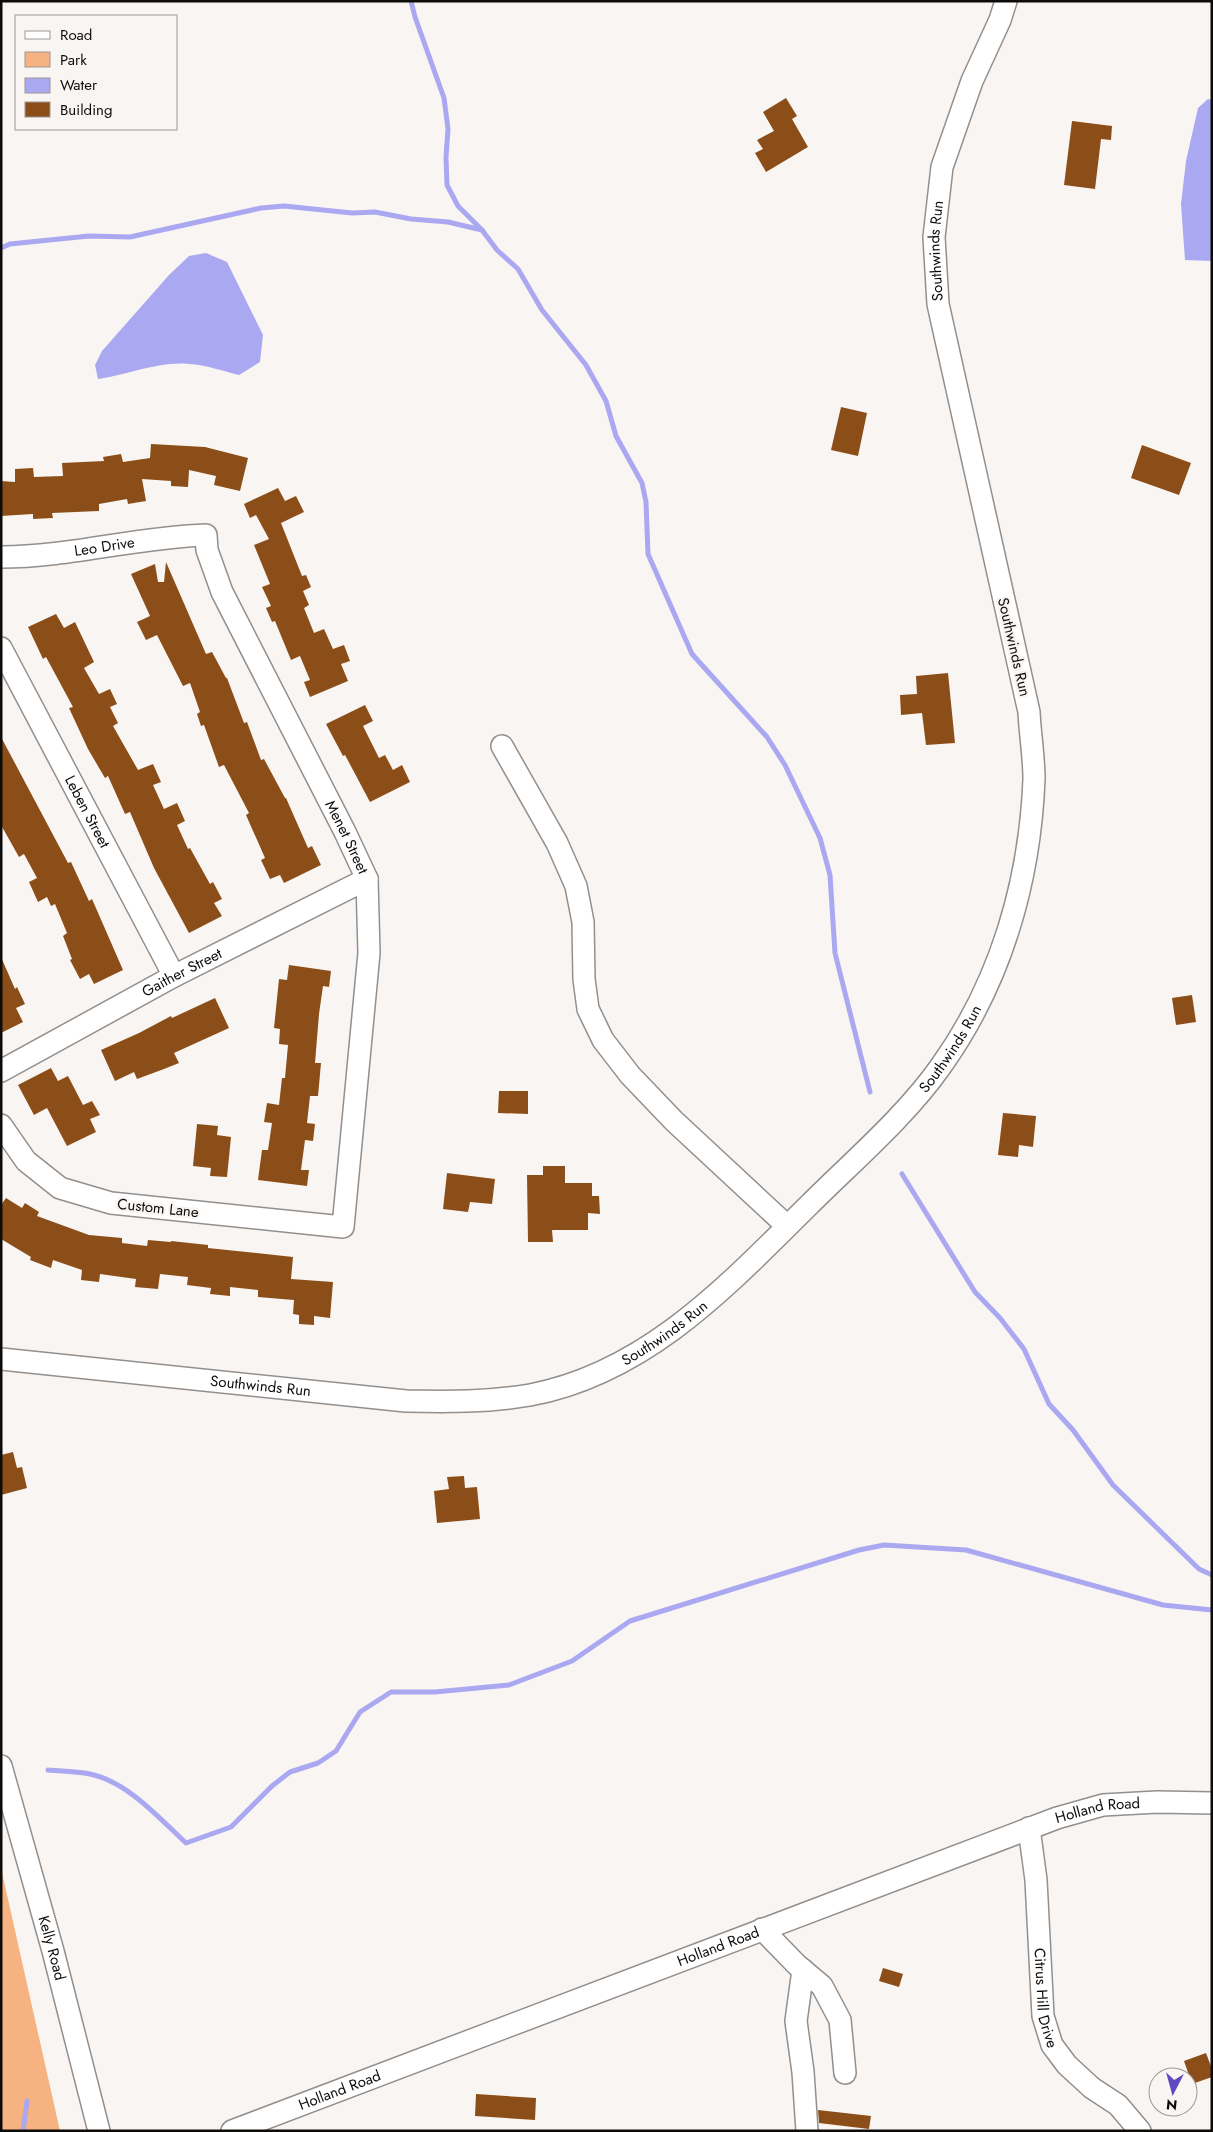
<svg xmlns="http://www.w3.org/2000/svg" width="1213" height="2132" font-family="Jost,sans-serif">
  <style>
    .green { fill: #f6b281 }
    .water { fill: #aba8f2 }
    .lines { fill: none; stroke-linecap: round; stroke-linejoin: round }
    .stream { stroke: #aba8f2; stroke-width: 5 }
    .building { fill: #8c4e18 }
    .minor-casing { stroke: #928f8d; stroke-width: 24 }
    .minor { stroke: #fff; stroke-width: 21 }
    .labels { text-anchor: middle; stroke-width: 5; stroke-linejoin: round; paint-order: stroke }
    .street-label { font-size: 15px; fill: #0d0c0b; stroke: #f9f5f2 }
  </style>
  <rect width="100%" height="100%" fill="#f9f5f2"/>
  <!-- green -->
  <polygon class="green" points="1,1868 60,2131 1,2131"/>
  <!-- water -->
  <g class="water">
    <polygon points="1208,99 1212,100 1212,261 1185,260 1181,204 1186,161 1198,108"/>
    <path d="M206 253 227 262 263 335 260 362 239 375C223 371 206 365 189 364 158 361 128 375 98 379L95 365 102 351 169 275 189 256Z"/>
  </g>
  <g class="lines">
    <!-- stream -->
    <g class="stream">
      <polyline points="411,1 415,17 444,98 448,129 446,157 447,185 458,206 482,230 497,250 518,269 542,310 586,365 606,401 616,436 642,483 646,502 648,554 692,654 767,737 785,765 820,838 830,875 835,953 870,1092"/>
      <polyline points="1,248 10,244 89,236 130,237 261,208 284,206 352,213 375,212 411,219 448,222 482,230"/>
      <polyline points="902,1174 975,1292 1000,1318 1024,1349 1049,1404 1073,1430 1113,1485 1199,1569 1212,1575"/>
      <path d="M48 1770C62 1771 77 1771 90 1774 128 1782 159 1818 186 1843L231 1827 272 1786 290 1772 318 1763 336 1751 360 1712 391 1692H435L509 1685 572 1661 630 1621 859 1550 884 1545 966 1550 1163 1605 1212 1610"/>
      <polyline points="23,2131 27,2101"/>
    </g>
  </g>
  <!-- building -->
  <g class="building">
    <polygon points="786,98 797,116 792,119 808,147 766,172 755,153 763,149 757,140 774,131 763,112"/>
    <polygon points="1072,121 1112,126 1111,140 1101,139 1095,189 1064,185"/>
    <polygon points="841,407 867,413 858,456 831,450"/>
    <polygon points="151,444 205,447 248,458 240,491 214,485 216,476 189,470 188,487 171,486 171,481 142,479 146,501 128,504 127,499 99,504 99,511 52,513 53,518 33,519 33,514 1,516 1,481 15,482 15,469 33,468 34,477 63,476 62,463 104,461 103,457 121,454 123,462 150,458"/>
    <polygon points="1142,445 1191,463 1179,495 1131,478"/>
    <polygon points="278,488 285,501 296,496 304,512 281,523 302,576 306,575 311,587 303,591 309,605 304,608 314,633 324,629 333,649 344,645 350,661 341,664 348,681 310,697 304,682 310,680 300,656 291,660 275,621 272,622 266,608 271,606 262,587 270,584 254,545 269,539 256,515 250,518 244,504"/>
    <polygon points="166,562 206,654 212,652 226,678 227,678 244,723 247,722 261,760 264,759 285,798 286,798 308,848 312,846 321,865 284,883 280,875 270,879 261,860 265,858 246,815 249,813 224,765 219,767 204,725 201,726 197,714 200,712 190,683 183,686 157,635 146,640 137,622 150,616 131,574 155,564 158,582 164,582"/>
    <polygon points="56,614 64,628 75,622 94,662 84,668 99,694 110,689 117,704 110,707 118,723 113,726 138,770 153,764 161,782 153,785 164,809 177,803 185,821 177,825 188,849 190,848 210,884 213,882 222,899 214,903 222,916 189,933 154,868 130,812 125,814 108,776 105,778 88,749 69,708 73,707 46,657 43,659 28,627"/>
    <polygon points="948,673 955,743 926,745 922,713 901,715 900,695 917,694 916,676"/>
    <polygon points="365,705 373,721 363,726 379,758 385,755 393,770 402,765 410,782 370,802 345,755 343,756 326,724"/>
    <polygon points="1,737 68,863 71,862 89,901 92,899 123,970 94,984 89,974 80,979 70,960 72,959 63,936 67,933 55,904 51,906 47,897 38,902 29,882 37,878 24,854 19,857 1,825"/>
    <polygon points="1,957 15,989 17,987 25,1004 16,1008 23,1022 1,1033"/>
    <polygon points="289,965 331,971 329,987 323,986 319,1014 315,1063 321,1063 318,1096 310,1096 307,1123 315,1124 313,1141 305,1140 301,1170 309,1170 307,1186 258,1180 262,1150 268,1150 272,1123 264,1122 267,1103 279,1105 282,1078 285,1078 288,1045 279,1044 280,1029 274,1028 279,979 287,980"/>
    <polygon points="1192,995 1196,1022 1176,1025 1172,998"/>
    <polygon points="215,998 229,1028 174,1053 179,1063 164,1069 137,1079 134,1072 115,1081 101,1050 139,1033 171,1016 172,1018"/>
    <polygon points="51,1068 58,1081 68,1076 83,1105 92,1101 100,1115 90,1119 96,1132 67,1146 47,1108 34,1115 18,1085"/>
    <polygon points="499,1091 528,1091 528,1114 498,1113"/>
    <polygon points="1003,1113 1036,1116 1033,1147 1019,1145 1018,1157 998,1155"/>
    <polygon points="197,1124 218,1126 217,1135 231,1137 227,1177 210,1176 211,1168 193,1166"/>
    <polygon points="543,1166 565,1166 565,1183 592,1183 592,1196 599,1196 600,1214 588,1213 588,1230 552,1230 553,1242 528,1242 527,1175 543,1175"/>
    <polygon points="447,1173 495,1179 492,1204 470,1202 468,1212 443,1209"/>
    <polygon points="6,1198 22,1208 25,1203 39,1212 37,1216 89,1235 122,1238 122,1243 147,1246 148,1240 171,1242 171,1241 208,1245 208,1248 293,1257 291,1279 333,1282 330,1318 314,1316 314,1325 299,1324 299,1315 293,1314 294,1300 258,1297 258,1290 230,1287 230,1296 210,1294 211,1288 187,1285 188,1277 160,1274 158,1289 135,1287 136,1279 100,1274 99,1282 81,1280 82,1270 53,1260 51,1268 30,1260 31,1257 1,1239 1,1205"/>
    <polygon points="13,1452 17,1468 22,1467 27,1488 1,1495 1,1455"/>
    <polygon points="464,1476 465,1488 477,1487 480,1519 437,1523 434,1491 449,1489 447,1477"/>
    <polygon points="883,1968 903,1974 899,1987 879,1981"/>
    <polygon points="1206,2053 1212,2069 1212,2077 1192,2084 1184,2061"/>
    <polygon points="476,2094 536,2098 535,2120 475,2116"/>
    <polygon points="818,2110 871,2116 869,2129 819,2123"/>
  </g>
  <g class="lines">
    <!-- minor casing -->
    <g class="minor-casing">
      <g id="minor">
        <path id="s1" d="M1 557C70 557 137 537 206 535L207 550 222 592 345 832 367 879 369 953 343 1227 111 1203 60 1188 26 1161 1 1125"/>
        <path id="s2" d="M1 648 174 976"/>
        <polyline points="502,746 557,843 576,886 583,922 584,979 588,1009 603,1040 630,1075 674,1121 787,1226"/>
        <path id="s3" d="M1 1071 174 976 367 879"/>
        <path id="s4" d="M1 1359 406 1401C448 1402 489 1402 530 1395 647 1373 728 1285 809 1205 852 1162 906 1116 941 1066 1001 982 1030 881 1034 779 1034 757 1030 734 1029 712L938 304 934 237 942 167 972 81 1000 20 1006 1"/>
        <path id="s5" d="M1 1766 53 1951 99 2131"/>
        <path id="s6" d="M1029 1828 1036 1880 1043 2016 1052 2045 1067 2065 1092 2088 1118 2105 1140 2131"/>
        <polyline points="762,1929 797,1965 822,1986 840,2020 845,2073"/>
        <polyline points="803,1970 796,2021 803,2072 807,2131"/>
        <path id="s7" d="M232 2131 1057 1818 1103 1805 1157 1802 1212 1803"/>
      </g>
    </g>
    <!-- minor -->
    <use href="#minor" class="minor"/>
  </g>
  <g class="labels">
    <!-- street labels -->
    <g class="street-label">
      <text dy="5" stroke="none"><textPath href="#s4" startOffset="1911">Southwinds Run</textPath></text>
      <text dy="5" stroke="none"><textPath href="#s1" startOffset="104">Leo Drive</textPath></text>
      <text transform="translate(1014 647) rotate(77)" y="5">Southwinds Run</text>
      <text dy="5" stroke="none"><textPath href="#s2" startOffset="185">Leben Street</textPath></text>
      <text dy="5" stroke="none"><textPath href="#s1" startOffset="541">Menet Street</textPath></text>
      <text dy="5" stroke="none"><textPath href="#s3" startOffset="206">Gaither Street</textPath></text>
      <text dy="5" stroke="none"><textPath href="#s4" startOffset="1086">Southwinds Run</textPath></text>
      <text transform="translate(158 1208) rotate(6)" y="5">Custom Lane</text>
      <text dy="5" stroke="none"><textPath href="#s4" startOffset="681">Southwinds Run</textPath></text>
      <text dy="5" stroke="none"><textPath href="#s4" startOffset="261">Southwinds Run</textPath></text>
      <text dy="5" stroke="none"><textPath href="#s7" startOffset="924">Holland Road</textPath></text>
      <text dy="5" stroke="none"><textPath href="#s7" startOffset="520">Holland Road</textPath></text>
      <text dy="5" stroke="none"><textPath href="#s5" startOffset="189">Kelly Road</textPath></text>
      <text dy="5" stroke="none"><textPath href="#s6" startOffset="171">Citrus Hill Drive</textPath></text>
      <text dy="5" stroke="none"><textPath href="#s7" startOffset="115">Holland Road</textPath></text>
    </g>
  </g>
  <!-- border -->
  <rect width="1213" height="2132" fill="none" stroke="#0d0c0b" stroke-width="5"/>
  <!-- legend -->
  <rect x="15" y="15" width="162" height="115" fill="#f9f5f2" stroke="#9b9896"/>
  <rect x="25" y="31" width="25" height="8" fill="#ffffff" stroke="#9b9896"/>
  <text x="60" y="40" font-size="15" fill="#0d0c0b">Road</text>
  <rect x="25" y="52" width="25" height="15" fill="#f6b281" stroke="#9b9896"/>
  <text x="60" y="65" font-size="15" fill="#0d0c0b">Park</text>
  <rect x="25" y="78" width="25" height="15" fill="#aba8f2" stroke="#9b9896"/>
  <text x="60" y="90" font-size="15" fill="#0d0c0b">Water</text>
  <rect x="25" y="102" width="25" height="15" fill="#8c4e18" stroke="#9b9896"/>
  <text x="60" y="115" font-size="15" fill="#0d0c0b">Building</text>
  <!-- north arrow -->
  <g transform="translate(1173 2092) rotate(186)"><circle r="24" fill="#f9f5f2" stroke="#9b9896"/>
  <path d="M0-4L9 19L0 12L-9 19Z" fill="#5e49c2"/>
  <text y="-8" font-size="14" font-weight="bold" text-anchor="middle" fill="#0d0c0b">N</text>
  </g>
</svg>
